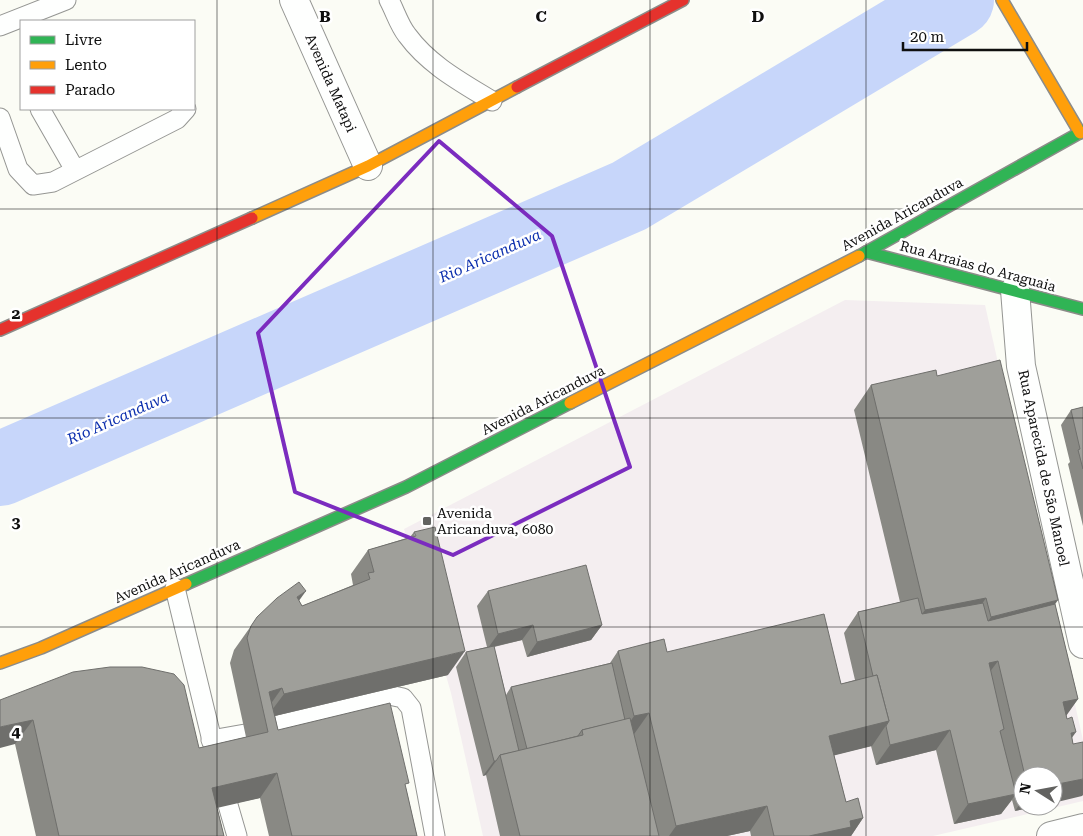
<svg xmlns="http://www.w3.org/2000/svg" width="1083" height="836" font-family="'Roboto Serif',serif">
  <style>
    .industrial { fill: #f4eef0; fill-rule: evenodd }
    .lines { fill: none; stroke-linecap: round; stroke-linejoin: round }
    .river { stroke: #c7d6fa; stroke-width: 74 }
    .lane-casing { stroke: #959693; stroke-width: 21 }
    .street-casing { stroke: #959693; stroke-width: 30 }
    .fast-casing { stroke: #8c8c89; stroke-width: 14 }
    .slow-casing { stroke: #8c8c89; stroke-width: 14 }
    .jam-casing { stroke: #8c8c89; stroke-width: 14 }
    .lane { stroke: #fefffe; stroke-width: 19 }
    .street { stroke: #fefffe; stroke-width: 28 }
    .fast { stroke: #30b455; stroke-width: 11 }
    .slow { stroke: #ff9f0a; stroke-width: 11 }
    .jam { stroke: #e5322d; stroke-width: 11 }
    .wall { fill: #898984 }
    .shaded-wall { fill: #6f6f6c }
    .building { fill: #9f9f9a; stroke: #6f6f6c }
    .marked { fill: none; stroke: #7b2cbf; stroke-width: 4; stroke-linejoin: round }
    .grid { fill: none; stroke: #0f0f0f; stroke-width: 1; stroke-opacity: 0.55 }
    .poi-dot { fill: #626260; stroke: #fff; stroke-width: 2 }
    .labels { text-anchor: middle; stroke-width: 5; stroke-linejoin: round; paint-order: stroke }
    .street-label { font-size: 14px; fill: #0f0f0f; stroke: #fff }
    .poi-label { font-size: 14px; fill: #0f0f0f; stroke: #fff; text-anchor: start }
    .water-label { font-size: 15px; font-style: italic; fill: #0c2fae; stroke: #fff }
    .grid-label { font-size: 16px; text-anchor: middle; font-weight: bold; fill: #0f0f0f; stroke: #fff; stroke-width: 5; stroke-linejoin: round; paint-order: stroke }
  </style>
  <rect width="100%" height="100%" fill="#fbfcf5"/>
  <!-- industrial -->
  <path class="industrial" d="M845 300 985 305 1083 740V801L933 836H483L451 693 404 529ZM1023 776H1053V806H1023Z"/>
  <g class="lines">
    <!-- river -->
    <polyline class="river" points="0,469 629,196 957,0"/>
    <!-- lane casing -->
    <g class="lane-casing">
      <g id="lane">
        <path d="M389 0C395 11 399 25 407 35 429 65 461 82 492 101"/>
        <polyline points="0,26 66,0"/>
        <polyline points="40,109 75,170"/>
        <polyline points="0,118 18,169 33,185 53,182 177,119 186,109"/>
        <polyline points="175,588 218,765"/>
        <polyline points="255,731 389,695 403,698 411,708 435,836"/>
        <polyline points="211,740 245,734"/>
        <polyline points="228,805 237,836"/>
      </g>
    </g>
    <!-- street casing -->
    <g class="street-casing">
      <g id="street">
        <polyline points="294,0 368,166"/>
        <polyline points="1015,290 1021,366 1083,644"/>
        <polyline points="1051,836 1083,828"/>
      </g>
    </g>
    <!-- fast casing -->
    <g class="fast-casing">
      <g id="fast">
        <polyline points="866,252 1083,309"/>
        <polyline points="859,256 1083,131"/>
        <polyline points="186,584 406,487 570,403"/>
      </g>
    </g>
    <!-- slow casing -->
    <g class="slow-casing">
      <g id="slow">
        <polyline points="1002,0 1080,133"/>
        <polyline points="252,218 368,166 517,87"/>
        <polyline points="570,403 859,256"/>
        <polyline points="0,663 41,648 186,584"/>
      </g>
    </g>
    <!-- jam casing -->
    <g class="jam-casing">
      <g id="jam">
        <polyline points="517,87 683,0"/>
        <polyline points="0,330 252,218"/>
      </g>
    </g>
    <!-- lane -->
    <use href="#lane" class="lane"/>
    <!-- street -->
    <use href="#street" class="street"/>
    <!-- fast -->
    <use href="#fast" class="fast"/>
    <!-- slow -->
    <use href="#slow" class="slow"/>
    <!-- jam -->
    <use href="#jam" class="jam"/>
  </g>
  <!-- wall -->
  <g class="wall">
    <polygon points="937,376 1055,604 1078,699 1066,715 1072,738 1082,796 1053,776 1023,776 1023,806 1038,806 1015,811 1012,800 1001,814 954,824 936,750 876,765 871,746 834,755 846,802 863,818 851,836 751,836 750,831 727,836 500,836 486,775 483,776 456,667 466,652 487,647 477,606 488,591 602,625 591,640 527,657 522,640 494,647 506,695 511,687 610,663 618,651 667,652 841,684 855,680 844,633 858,612 900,602 854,410 871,385"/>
    <polygon points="1083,407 1083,526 1068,464 1070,462 1061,425 1071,410"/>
    <polygon points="414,532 448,675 275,716 278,730 406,788 417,836 269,836 260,798 217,807 224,836 36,836 15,744 0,700 199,748 246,737 230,663 234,650 251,626 299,601 302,606 353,585 351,574 368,550 410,537"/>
  </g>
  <!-- shaded-wall -->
  <g class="shaded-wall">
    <polygon points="306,591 288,616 297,597"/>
    <polygon points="986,598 969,623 907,634 925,610"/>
    <polygon points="1058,600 1041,625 974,641 991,617"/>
    <polygon points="533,625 522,640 488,648 498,634"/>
    <polygon points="602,625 591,640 527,657 537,642"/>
    <polygon points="465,651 448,675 266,718 284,694"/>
    <polygon points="998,661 983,681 989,663"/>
    <polygon points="282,688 265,712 269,692"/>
    <polygon points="1078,699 1064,719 1063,702"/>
    <polygon points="649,713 632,737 617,741 634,716"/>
    <polygon points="33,720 15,744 0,748 0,727"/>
    <polygon points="889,721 872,746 812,761 829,736"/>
    <polygon points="950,730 936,750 876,765 890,745"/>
    <polygon points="1076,732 1062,752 1071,733"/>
    <polygon points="494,761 496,761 486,775 483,776"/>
    <polygon points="277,773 260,798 195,813 212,788"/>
    <polygon points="1083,779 1083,795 1082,796 1053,803 1053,785"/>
    <polygon points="1016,794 1001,814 954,824 968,804"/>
    <polygon points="1023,799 1023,806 1038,806 1015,811"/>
    <polygon points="767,806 750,831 727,836 669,836 676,826"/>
    <polygon points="863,818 851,836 809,836 850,821"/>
  </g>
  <!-- building -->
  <g class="building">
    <polygon points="1000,360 1058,600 991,617 986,598 925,610 871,385 936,370 937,376"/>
    <polygon points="1083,407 1083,469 1078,450 1080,449 1071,410"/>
    <polygon points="435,527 465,651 284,694 282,688 269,692 278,730 390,703 409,783 405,784 417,836 292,836 277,773 212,788 224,836 59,836 33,720 0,727 0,700 73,672 110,667 142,667 174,674 184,685 199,748 268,732 247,638 251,626 257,617 277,598 299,582 306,591 297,597 302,606 370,579 368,573 374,572 368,550 416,536 414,532"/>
    <polygon points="586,565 602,625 537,642 533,625 498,634 488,591"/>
    <polygon points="918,598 922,614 983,603 988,621 1055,604 1078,699 1063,702 1067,719 1072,717 1076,732 1071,733 1073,744 1083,742 1083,779 1053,785 1053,776 1025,776 998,661 989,663 1004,729 1000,731 1016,794 968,804 950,730 890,745 886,726 889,721 877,675 873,676 858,612"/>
    <polygon points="824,614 841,684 877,675 889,721 829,736 846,802 858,798 863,818 850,821 851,827 809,836 774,836 767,806 676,826 649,713 634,716 618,651 664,639 667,652"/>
    <polygon points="494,646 519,751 500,755 496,761 494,761 466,652"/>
    <polygon points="612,663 625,720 582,730 578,736 527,749 511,687"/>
    <polygon points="630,718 659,836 520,836 500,755 583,735 582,730"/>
  </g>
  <!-- marked area -->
  <path class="marked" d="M439 141 552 236 630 467 453 555 295 492 258 333Z"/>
  <!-- grid -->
  <path class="grid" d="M217 0V836M433 0V836M650 0V836M866 0V836M0 209H1083M0 418H1083M0 627H1083"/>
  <!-- markers -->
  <rect class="poi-dot" x="422" y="516" width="10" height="10" rx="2.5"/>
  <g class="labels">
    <!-- street labels -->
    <g class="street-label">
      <text transform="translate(331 83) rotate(66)" y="5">Avenida Matapi</text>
      <text transform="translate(902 214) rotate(-29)" y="5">Avenida Aricanduva</text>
      <text transform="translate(978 266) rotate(15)" y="5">Rua Arraias do Araguaia</text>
      <text transform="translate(543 400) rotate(-27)" y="5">Avenida Aricanduva</text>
      <text transform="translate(1044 468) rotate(78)" y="5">Rua Aparecida de São Manoel</text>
      <text transform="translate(177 571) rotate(-24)" y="5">Avenida Aricanduva</text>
    </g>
    <!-- poi labels -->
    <g class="poi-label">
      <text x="437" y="518">Avenida<tspan x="437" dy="16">Aricanduva, 6080</tspan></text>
    </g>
    <!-- water labels -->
    <g class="water-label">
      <text transform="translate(490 256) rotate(-24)" y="5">Rio Aricanduva</text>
      <text transform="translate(118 418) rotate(-24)" y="5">Rio Aricanduva</text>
    </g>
  </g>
  <g class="grid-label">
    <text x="325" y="22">B</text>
    <text x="541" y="22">C</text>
    <text x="758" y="22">D</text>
    <text x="16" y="319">2</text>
    <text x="16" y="528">3</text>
    <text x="16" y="737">4</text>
  </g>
  <!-- legend -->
  <rect x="20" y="20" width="175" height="90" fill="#ffffff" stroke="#9f9f9f"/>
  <rect x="30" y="36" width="25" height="8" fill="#30b455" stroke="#9f9f9f"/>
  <text x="65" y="45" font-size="15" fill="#0f0f0f">Livre</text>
  <rect x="30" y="61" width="25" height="8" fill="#ff9f0a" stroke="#9f9f9f"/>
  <text x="65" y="70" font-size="15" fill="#0f0f0f">Lento</text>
  <rect x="30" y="86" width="25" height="8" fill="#e5322d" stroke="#9f9f9f"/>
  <text x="65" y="95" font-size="15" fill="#0f0f0f">Parado</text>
  <!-- north arrow -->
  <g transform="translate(1038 791) rotate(281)"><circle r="24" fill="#ffffff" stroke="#9f9f9f"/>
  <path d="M0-4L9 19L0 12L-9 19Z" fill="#626260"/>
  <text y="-8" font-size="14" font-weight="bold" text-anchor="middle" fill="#0f0f0f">N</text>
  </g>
  <!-- scale -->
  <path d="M903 42v8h124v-8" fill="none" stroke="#0f0f0f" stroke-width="2.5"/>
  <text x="910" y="42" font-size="15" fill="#0f0f0f" stroke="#ffffff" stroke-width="4" paint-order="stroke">20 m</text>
</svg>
